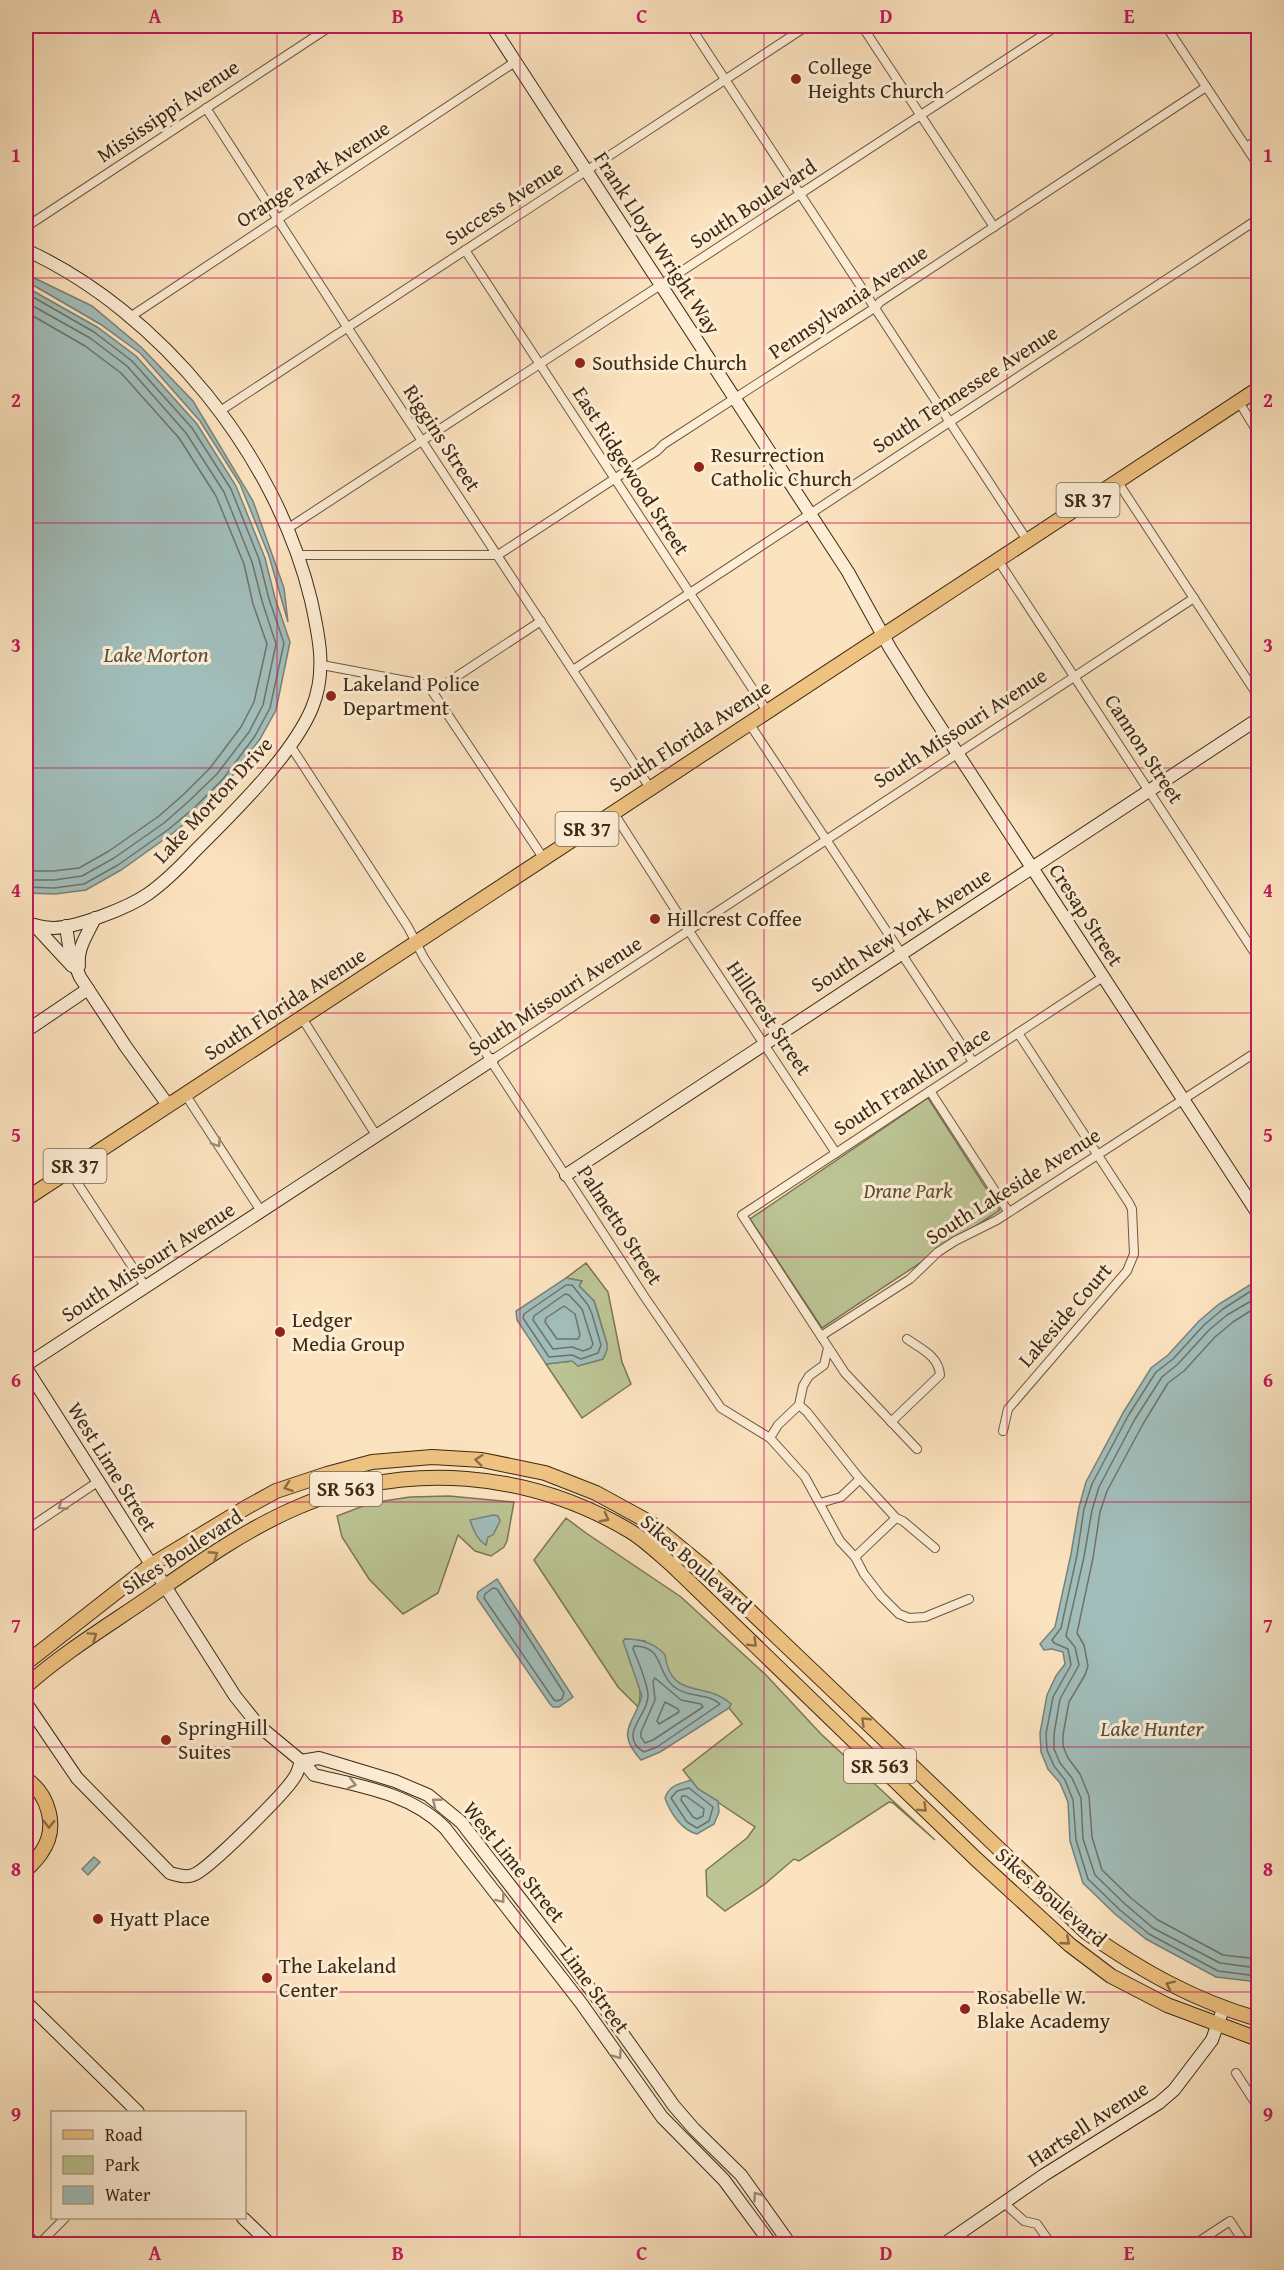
<svg xmlns="http://www.w3.org/2000/svg" width="1284" height="2270" font-family="'Gentium Book Plus',serif">
  <style>
    .green { fill: #bcc494; stroke: #7c7654; stroke-width: 1.5 }
    .water { fill: #a1bdba; stroke: #798278; stroke-width: 1.5 }
    .lines { fill: none; stroke-linecap: round; stroke-linejoin: round }
    .shore { stroke: #6f7367; stroke-width: 1.5 }
    .street-casing { stroke: #6d583f; stroke-width: 10 }
    .secondary-casing { stroke: #3d2914; stroke-width: 14 }
    .primary-casing { stroke: #3d2914; stroke-width: 16 }
    .street { stroke: #fdedd5; stroke-width: 8 }
    .secondary { stroke: #fdedd5; stroke-width: 12 }
    .primary { stroke: #eec280; stroke-width: 14 }
    .oneway { stroke: #9d8b74 }
    .oneway2 { stroke: #8d6e45 }
    .grid { fill: none; stroke: #c2185b; stroke-width: 1.5; stroke-opacity: 0.55 }
    .poi-dot { fill: #8f2418; stroke: #fdedd5; stroke-width: 2 }
    .labels { text-anchor: middle; stroke-width: 6; stroke-linejoin: round; paint-order: stroke }
    .shield { fill: #fdedd5; stroke: #77644e; stroke-width: 1.5 }
    .shield-label { font-size: 20px; font-weight: bold; fill: #3d2914 }
    .poi-label { font-size: 21px; fill: #3d2914; stroke: #fdedd5; text-anchor: start }
    .street-label { font-size: 21px; fill: #3d2914; stroke: #fdedd5 }
    .park-label { font-size: 21px; font-style: italic; fill: #5d5034; stroke: #fdedd5 }
    .water-label { font-size: 22px; font-style: italic; fill: #564e3e; stroke: #fdedd5 }
    .neatline { fill: none; stroke: #c2185b; stroke-width: 2 }
    .grid-label { font-size: 20px; text-anchor: middle; font-weight: bold; fill: #c2185b }
  </style>
  <rect width="100%" height="100%" fill="#fce3bf"/>
  <filter id="stains"><feTurbulence type="fractalNoise" baseFrequency=".00333" numOctaves="4"/><feColorMatrix values="0 0 0 0 .2 0 0 0 0 .09 0 0 0 0 .02 0 0 0 .5 -.17"/></filter>
  <radialGradient id="worn" r=".72"><stop offset=".6" stop-color="#630" stop-opacity="0"/><stop offset="1" stop-color="#630" stop-opacity=".3"/></radialGradient>
  <!-- green -->
  <g class="green">
    <polygon points="928,1098 1000,1210 822,1328 750,1219"/>
    <polygon points="586,1263 608,1292 622,1362 631,1384 582,1418 546,1364 573,1361 578,1366 603,1359 607,1344 598,1313 594,1301 579,1286 582,1281 566,1278"/>
    <polygon points="449,1496 514,1502 507,1541 504,1547 491,1556 475,1551 458,1535 438,1593 403,1614 369,1579 342,1537 337,1516 371,1503 410,1497"/>
    <path d="M566 1518 586 1533 681 1597 766 1675 821 1734 935 1840 893 1803 889 1802 799 1861 794 1859 765 1884 725 1911 707 1896 706 1870 747 1838 755 1827 698 1789 683 1770 742 1724 729 1708 731 1704 687 1688 676 1681 645 1641 625 1639C625 1664 647 1683 638 1707L618 1687 534 1560Z"/>
  </g>
  <!-- water -->
  <g class="water">
    <polygon points="26,274 92,306 141,347 193,401 253,501 284,588 288,622 269,556 240,484 200,421 140,353 100,324 26,281"/>
    <polygon points="26,287 97,327 136,356 197,424 236,486 265,558 275,598 290,642 276,710 260,739 227,783 199,812 173,833 121,870 86,890 55,894 26,893"/>
    <polygon points="566,1278 582,1281 579,1286 594,1301 607,1344 607,1350 603,1359 578,1366 572,1361 546,1364 517,1320 516,1311"/>
    <polygon points="1253,1283 1258,1283 1258,1982 1216,1977 1146,1939 1115,1914 1083,1883 1070,1841 1068,1802 1060,1783 1048,1769 1041,1752 1040,1733 1047,1695 1056,1676 1065,1664 1063,1652 1052,1649 1044,1650 1040,1644 1055,1627 1071,1554 1079,1507 1086,1482 1123,1413 1151,1368 1168,1355 1199,1321 1219,1304"/>
    <path d="M493 1515 498 1516 500 1521 493 1535 488 1537 486 1545C477 1540 473 1529 470 1520Z"/>
    <polygon points="497,1579 573,1697 559,1707 553,1707 550,1704 477,1598 478,1592"/>
    <path d="M625 1639C640 1639 655 1643 665 1655 671 1701 705 1680 731 1704L729 1708 660 1752 641 1760C615 1731 633 1726 642 1696L623 1641Z"/>
    <path d="M691 1780 698 1789 718 1801 719 1812 714 1824 697 1834C681 1830 670 1812 665 1798 669 1785 679 1784 691 1780Z"/>
    <polygon points="94,1857 100,1862 88,1875 82,1869"/>
  </g>
  <g class="lines">
    <!-- shore -->
    <g class="shore">
      <polyline points="26,293 94,332 132,361 192,428 231,489 259,559 269,599 284,643 270,708 255,736 223,779 195,807 169,829 118,865 84,884 54,888 26,887"/>
      <polyline points="26,302 90,338 127,366 186,433 224,492 252,562 262,601 276,644 263,705 249,732 217,774 189,801 164,823 114,858 82,876 54,880 26,880"/>
      <polyline points="26,312 85,346 121,373 179,438 216,496 244,564 253,604 267,644 254,702 241,727 210,768 183,795 159,816 109,851 79,868 53,871 26,871"/>
      <polygon points="566,1285 572,1285 588,1305 592,1314 601,1345 598,1353 581,1359 572,1355 549,1357 523,1318 524,1314"/>
      <polyline points="1258,1289 1254,1289 1223,1309 1204,1325 1173,1359 1156,1372 1128,1416 1092,1484 1084,1509 1077,1555 1061,1628 1052,1640 1054,1643 1068,1649 1071,1665 1053,1697 1046,1734 1047,1750 1054,1766 1065,1780 1073,1800 1076,1840 1088,1879 1120,1910 1149,1934 1218,1971 1258,1976"/>
      <polygon points="565,1294 569,1295 582,1309 593,1344 591,1348 583,1351 572,1347 553,1349 533,1320 534,1316"/>
      <polyline points="1258,1297 1227,1315 1209,1330 1178,1364 1162,1377 1135,1419 1099,1487 1092,1510 1084,1557 1066,1636 1075,1647 1079,1665 1060,1699 1054,1734 1054,1749 1060,1763 1072,1778 1081,1798 1083,1839 1095,1875 1125,1904 1153,1928 1220,1963 1258,1968"/>
      <polygon points="564,1306 575,1314 580,1335 578,1339 557,1339 545,1322 546,1318"/>
      <polyline points="1258,1306 1233,1322 1215,1337 1184,1371 1168,1383 1143,1424 1107,1491 1100,1512 1093,1558 1077,1633 1084,1645 1088,1666 1085,1675 1069,1702 1063,1735 1063,1746 1068,1758 1080,1774 1089,1796 1092,1837 1102,1870 1131,1898 1158,1920 1223,1955 1258,1959"/>
      <polygon points="493,1588 497,1589 564,1693 562,1699 557,1701 554,1700 484,1598 485,1594"/>
      <path d="M634 1646C664 1646 656 1671 673 1686 689 1699 707 1692 720 1704L657 1747 644 1752C616 1735 650 1714 648 1694 646 1679 639 1663 633 1649Z"/>
      <polygon points="655,1678 681,1700 701,1704 703,1707 653,1740 645,1743 641,1737 641,1732 655,1700 653,1681"/>
      <polygon points="665,1702 678,1709 679,1712 659,1724 657,1721"/>
      <polygon points="689,1788 713,1807 709,1821 697,1828 687,1822 671,1798 677,1791"/>
      <polygon points="682,1796 686,1796 704,1809 703,1816 697,1819 693,1817 681,1800"/>
    </g>
    <!-- street casing -->
    <g class="street-casing">
      <g id="street">
        <polyline points="690,26 1027,540"/>
        <polyline points="862,26 994,227"/>
        <polyline points="1166,26 1258,165"/>
        <polyline points="206,108 353,336 650,788"/>
        <polyline points="1247,147 1258,139"/>
        <polyline points="26,227 331,26"/>
        <polyline points="465,250 767,711"/>
        <polyline points="130,317 515,62"/>
        <polyline points="1239,402 1258,433"/>
        <polyline points="220,411 807,26"/>
        <polyline points="1117,481 1258,696"/>
        <polyline points="287,529 1057,26"/>
        <polyline points="297,555 498,555 657,451 664,444 876,307 880,302 1206,87"/>
        <polyline points="998,560 1258,958"/>
        <polyline points="322,665 428,685 544,859"/>
        <polyline points="573,670 1258,219"/>
        <polyline points="433,692 541,621"/>
        <polyline points="749,723 973,1062"/>
        <polyline points="290,745 408,927 424,958 644,1296 721,1408 770,1438 805,1477 840,1541 855,1557 864,1574 881,1596 899,1614 909,1618 925,1617 969,1599"/>
        <polyline points="613,812 689,931 836,1153"/>
        <polyline points="302,1018 376,1135"/>
        <polyline points="492,1060 1194,598"/>
        <polyline points="930,1091 1008,1211"/>
        <polyline points="185,1094 261,1211"/>
        <polyline points="69,1170 145,1286"/>
        <polyline points="821,1336 910,1279 938,1252 955,1241 997,1220 1258,1051"/>
        <polyline points="799,1405 807,1412 860,1479 896,1518 903,1521 935,1548"/>
        <path d="M891 1422 940 1375C939 1356 921 1349 907 1339"/>
        <polyline points="1003,1431 1008,1409 1127,1271 1134,1254 1132,1209 1129,1203 1018,1033"/>
        <polyline points="770,1438 778,1425 799,1405 803,1386 809,1376 824,1365 828,1348"/>
        <polyline points="917,1449 845,1373 742,1215 1103,977"/>
        <polyline points="820,1503 841,1497 860,1479"/>
        <polyline points="26,1530 99,1481"/>
        <polyline points="855,1557 896,1518"/>
        <polyline points="1236,2073 1258,2107"/>
        <polyline points="1003,2202 1024,2221 1037,2224 1051,2244"/>
        <polyline points="39,2244 65,2218"/>
        <polyline points="1195,2244 1230,2221 1245,2244"/>
      </g>
    </g>
    <!-- secondary casing -->
    <g class="secondary-casing">
      <g id="secondary">
        <polyline points="492,26 848,572 890,648 920,696 1258,1214"/>
        <path d="M26 250C161 312 276 455 311 600 319 636 327 672 312 708 292 756 231 815 194 852 180 867 165 882 148 894 128 908 78 927 54 928 44 928 35 925 26 923"/>
        <polyline points="34,925 72,966"/>
        <polyline points="66,926 70,953 80,977 126,1047 168,1105"/>
        <path d="M79 966C77 948 87 935 95 918"/>
        <polyline points="26,1031 88,989"/>
        <polyline points="566,1175 1258,719"/>
        <polyline points="26,1365 492,1060"/>
        <path d="M26 1368 235 1696 259 1726 306 1765 314 1775C360 1786 410 1793 445 1828L581 2003 662 2117 724 2180 771 2244"/>
        <path d="M26 1703 77 1778 170 1873C177 1875 186 1878 193 1875 207 1871 285 1793 294 1778 298 1773 299 1767 301 1761"/>
        <polyline points="301,1761 319,1758 395,1781 428,1795 461,1822 598,1999 674,2106 694,2129 741,2175 790,2244"/>
        <polyline points="26,2002 138,2112"/>
        <polyline points="243,2218 270,2244"/>
        <polyline points="26,2236 34,2244"/>
        <polyline points="944,2244 1044,2175 1159,2103 1174,2090 1212,2040 1223,2009"/>
      </g>
    </g>
    <!-- primary casing -->
    <g class="primary-casing">
      <g id="primary">
        <polyline points="26,1199 1258,389"/>
        <path d="M26 1663 151 1565 247 1507 276 1491 327 1474 372 1462 432 1457 482 1460 545 1473 596 1493 649 1522 705 1568 1086 1932C1142 1971 1193 2000 1258 2019"/>
        <path d="M26 1686C64 1652 109 1625 151 1596 197 1564 246 1529 298 1507 406 1460 529 1471 630 1531 645 1540 659 1554 672 1565L976 1859 1070 1945 1111 1976 1167 2005 1258 2039"/>
        <path d="M26 1779C49 1795 59 1828 41 1853 37 1859 31 1865 26 1870"/>
      </g>
    </g>
    <!-- street -->
    <use href="#street" class="street"/>
    <!-- secondary -->
    <use href="#secondary" class="secondary"/>
    <!-- primary -->
    <use href="#primary" class="primary"/>
  </g>
  <!-- one-way arrows -->
  <defs><path id="oneway-chevron" d="M-2-3.5L2.5 0L-2 3.5" fill="none" stroke-width="1.6" stroke-linecap="round" stroke-linejoin="round" transform="scale(1.5)"/></defs>
  <g class="oneway">
    <use href="#oneway-chevron" transform="translate(217 1143) rotate(57)"/>
    <use href="#oneway-chevron" transform="translate(62 1506) rotate(146)"/>
    <use href="#oneway-chevron" transform="translate(352 1784) rotate(14)"/>
    <use href="#oneway-chevron" transform="translate(436 1802) rotate(-142)"/>
    <use href="#oneway-chevron" transform="translate(501 1899) rotate(52)"/>
    <use href="#oneway-chevron" transform="translate(618 2055) rotate(55)"/>
    <use href="#oneway-chevron" transform="translate(757 2196) rotate(-125)"/>
  </g>
  <g class="oneway2">
    <use href="#oneway-chevron" transform="translate(479 1460) rotate(-174)"/>
    <use href="#oneway-chevron" transform="translate(288 1487) rotate(161)"/>
    <use href="#oneway-chevron" transform="translate(605 1518) rotate(28)"/>
    <use href="#oneway-chevron" transform="translate(214 1555) rotate(-33)"/>
    <use href="#oneway-chevron" transform="translate(93 1636) rotate(-35)"/>
    <use href="#oneway-chevron" transform="translate(753 1643) rotate(44)"/>
    <use href="#oneway-chevron" transform="translate(865 1721) rotate(-136)"/>
    <use href="#oneway-chevron" transform="translate(923 1808) rotate(44)"/>
    <use href="#oneway-chevron" transform="translate(49 1824) rotate(90)"/>
    <use href="#oneway-chevron" transform="translate(1066 1941) rotate(41)"/>
    <use href="#oneway-chevron" transform="translate(1170 1985) rotate(-154)"/>
  </g>
  <!-- grid -->
  <path class="grid" d="M277 26V2244M520 26V2244M764 26V2244M1007 26V2244M26 278H1258M26 523H1258M26 768H1258M26 1013H1258M26 1257H1258M26 1502H1258M26 1747H1258M26 1992H1258"/>
  <!-- markers -->
  <g class="poi-dot">
    <circle cx="796" cy="79" r="6"/>
    <circle cx="580" cy="363" r="6"/>
    <circle cx="699" cy="467" r="6"/>
    <circle cx="331" cy="696" r="6"/>
    <circle cx="655" cy="919" r="6"/>
    <circle cx="280" cy="1332" r="6"/>
    <circle cx="166" cy="1740" r="6"/>
    <circle cx="98" cy="1919" r="6"/>
    <circle cx="267" cy="1978" r="6"/>
    <circle cx="965" cy="2009" r="6"/>
  </g>
  <g class="labels">
    <!-- shield labels -->
    <g class="shield">
      <rect x="1056.5" y="483" width="63" height="34" rx="4.5"/>
      <rect x="555.5" y="812" width="63" height="34" rx="4.5"/>
      <rect x="43.5" y="1149" width="63" height="34" rx="4.5"/>
      <rect x="310" y="1472" width="72" height="34" rx="4.5"/>
      <rect x="844" y="1749" width="72" height="34" rx="4.5"/>
    </g>
    <g class="shield-label">
      <text x="1088" y="507">SR 37</text>
      <text x="587" y="836">SR 37</text>
      <text x="75" y="1173">SR 37</text>
      <text x="346" y="1496">SR 563</text>
      <text x="880" y="1773">SR 563</text>
    </g>
    <!-- poi labels -->
    <g class="poi-label">
      <text x="808" y="74">College<tspan x="808" dy="24">Heights Church</tspan></text>
      <text x="592" y="370">Southside Church</text>
      <text x="711" y="462">Resurrection<tspan x="711" dy="24">Catholic Church</tspan></text>
      <text x="343" y="691">Lakeland Police<tspan x="343" dy="24">Department</tspan></text>
      <text x="667" y="926">Hillcrest Coffee</text>
      <text x="292" y="1327">Ledger<tspan x="292" dy="24">Media Group</tspan></text>
      <text x="178" y="1735">SpringHill<tspan x="178" dy="24">Suites</tspan></text>
      <text x="110" y="1926">Hyatt Place</text>
      <text x="279" y="1973">The Lakeland<tspan x="279" dy="24">Center</tspan></text>
      <text x="977" y="2004">Rosabelle W.<tspan x="977" dy="24">Blake Academy</tspan></text>
    </g>
    <!-- street labels -->
    <g class="street-label">
      <text transform="translate(168 111) rotate(-34)" y="7">Mississippi Avenue</text>
      <text transform="translate(313 174) rotate(-33)" y="7">Orange Park Avenue</text>
      <text transform="translate(504 203) rotate(-33)" y="7">Success Avenue</text>
      <text transform="translate(753 204) rotate(-33)" y="7">South Boulevard</text>
      <text transform="translate(657 243) rotate(57)" y="7">Frank Lloyd Wright Way</text>
      <text transform="translate(848 302) rotate(-34)" y="7">Pennsylvania Avenue</text>
      <text transform="translate(965 389) rotate(-33)" y="7">South Tennessee Avenue</text>
      <text transform="translate(442 438) rotate(57)" y="7">Riggins Street</text>
      <text transform="translate(631 471) rotate(57)" y="7">East Ridgewood Street</text>
      <text transform="translate(960 728) rotate(-33)" y="7">South Missouri Avenue</text>
      <text transform="translate(690 736) rotate(-33)" y="7">South Florida Avenue</text>
      <text transform="translate(1144 749) rotate(57)" y="7">Cannon Street</text>
      <text transform="translate(213 800) rotate(-47)" y="7">Lake Morton Drive</text>
      <text transform="translate(1086 915) rotate(57)" y="7">Cresap Street</text>
      <text transform="translate(901 930) rotate(-33)" y="7">South New York Avenue</text>
      <text transform="translate(555 996) rotate(-33)" y="7">South Missouri Avenue</text>
      <text transform="translate(285 1004) rotate(-33)" y="7">South Florida Avenue</text>
      <text transform="translate(769 1018) rotate(56)" y="7">Hillcrest Street</text>
      <text transform="translate(912 1081) rotate(-33)" y="7">South Franklin Place</text>
      <text transform="translate(1013 1186) rotate(-32)" y="7">South Lakeside Avenue</text>
      <text transform="translate(620 1225) rotate(57)" y="7">Palmetto Street</text>
      <text transform="translate(148 1262) rotate(-33)" y="7">South Missouri Avenue</text>
      <text transform="translate(1065 1315) rotate(-49)" y="7">Lakeside Court</text>
      <text transform="translate(112 1467) rotate(58)" y="7">West Lime Street</text>
      <text transform="translate(182 1552) rotate(-33)" y="7">Sikes Boulevard</text>
      <text transform="translate(696 1564) rotate(41)" y="7">Sikes Boulevard</text>
      <text transform="translate(514 1862) rotate(51)" y="7">West Lime Street</text>
      <text transform="translate(1051 1897) rotate(41)" y="7">Sikes Boulevard</text>
      <text transform="translate(595 1990) rotate(54)" y="7">Lime Street</text>
      <text transform="translate(1088 2124) rotate(-33)" y="7">Hartsell Avenue</text>
    </g>
    <!-- park labels -->
    <g class="park-label">
      <text x="908" y="1198">Drane Park</text>
    </g>
    <!-- water labels -->
    <g class="water-label">
      <text x="156" y="662">Lake Morton</text>
      <text x="1152" y="1736">Lake Hunter</text>
    </g>
  </g>
  <!-- margin -->
  <rect width="1284" height="2270" fill="none" stroke="#fce3bf" stroke-width="66"/>
  <!-- legend -->
  <rect x="51" y="2111" width="195" height="108" fill="#fdedd5" stroke="#b09f88" stroke-width="1.5"/>
  <rect x="63" y="2130" width="30" height="9" fill="#eec280" stroke="#b09f88" stroke-width="1.5"/>
  <text x="105" y="2141" font-size="18" fill="#3d2914">Road</text>
  <rect x="63" y="2156" width="30" height="18" fill="#bcc494" stroke="#b09f88" stroke-width="1.5"/>
  <text x="105" y="2171" font-size="18" fill="#3d2914">Park</text>
  <rect x="63" y="2186" width="30" height="18" fill="#a1bdba" stroke="#b09f88" stroke-width="1.5"/>
  <text x="105" y="2201" font-size="18" fill="#3d2914">Water</text>
  <rect x="33" y="33" width="1218" height="2204" class="neatline"/>
  <g class="grid-label">
    <text x="155" y="23">A</text>
    <text x="398" y="23">B</text>
    <text x="642" y="23">C</text>
    <text x="886" y="23">D</text>
    <text x="1129" y="23">E</text>
    <text x="16" y="162">1</text>
    <text x="1268" y="162">1</text>
    <text x="16" y="407">2</text>
    <text x="1268" y="407">2</text>
    <text x="16" y="652">3</text>
    <text x="1268" y="652">3</text>
    <text x="16" y="897">4</text>
    <text x="1268" y="897">4</text>
    <text x="16" y="1142">5</text>
    <text x="1268" y="1142">5</text>
    <text x="16" y="1387">6</text>
    <text x="1268" y="1387">6</text>
    <text x="16" y="1632">7</text>
    <text x="1268" y="1632">7</text>
    <text x="16" y="1876">8</text>
    <text x="1268" y="1876">8</text>
    <text x="16" y="2121">9</text>
    <text x="1268" y="2121">9</text>
    <text x="155" y="2260">A</text>
    <text x="398" y="2260">B</text>
    <text x="642" y="2260">C</text>
    <text x="886" y="2260">D</text>
    <text x="1129" y="2260">E</text>
  </g>
  <rect width="100%" height="100%" filter="url(#stains)"/>
  <rect width="100%" height="100%" fill="url(#worn)"/>
</svg>
